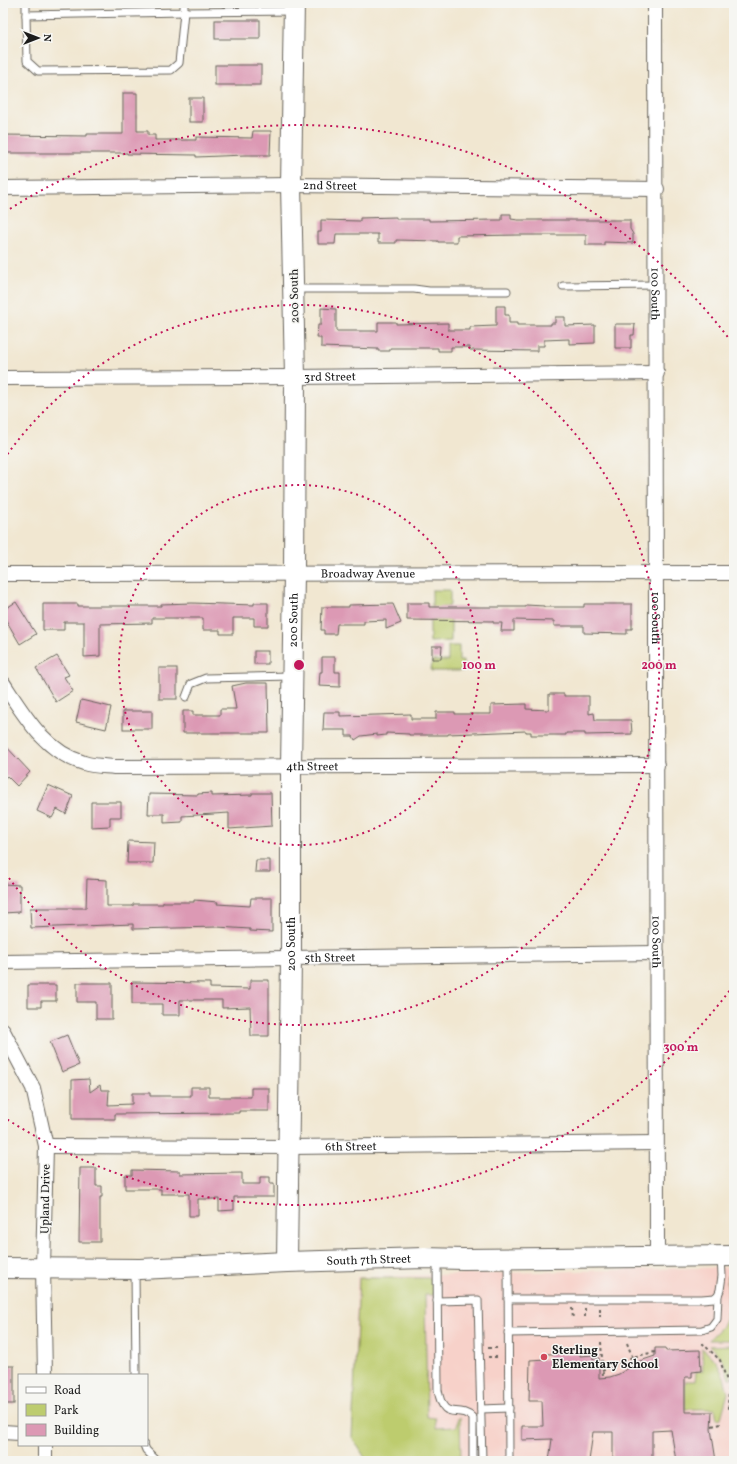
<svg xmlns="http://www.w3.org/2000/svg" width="737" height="1464" font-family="Vollkorn,serif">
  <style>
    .built { fill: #f7d1c9 }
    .green { fill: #bdcc6e; stroke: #6c7445 }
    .building { fill: #dc99b4 }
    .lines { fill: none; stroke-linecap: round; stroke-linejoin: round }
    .lane-casing { stroke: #67635b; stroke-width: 9 }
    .street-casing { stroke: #67635b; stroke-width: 16 }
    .secondary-casing { stroke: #67635b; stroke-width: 22 }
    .path { stroke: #67635b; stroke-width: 2; stroke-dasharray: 3 3; stroke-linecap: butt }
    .lane { stroke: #fff; stroke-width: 7 }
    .street { stroke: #fff; stroke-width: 14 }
    .secondary { stroke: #fff; stroke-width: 20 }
    .ring { fill: none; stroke: #c2185b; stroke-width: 2; stroke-dasharray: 2 4 }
    .poi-dot { fill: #d1495b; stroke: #f6f6f2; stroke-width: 1.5 }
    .labels { text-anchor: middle; stroke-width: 3; stroke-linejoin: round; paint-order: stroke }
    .street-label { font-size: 12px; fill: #1c1c1c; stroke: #f6f6f2 }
    .poi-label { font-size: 12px; font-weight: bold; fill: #1c1c1c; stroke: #f6f6f2; text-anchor: start }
    .centre { fill: #c2185b; stroke: #f6f6f2; stroke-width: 2 }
    .ring-label { font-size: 12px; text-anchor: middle; font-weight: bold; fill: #c2185b; stroke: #f6f6f2; stroke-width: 3; stroke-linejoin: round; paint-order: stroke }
  </style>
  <rect width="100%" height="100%" fill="#f6f6f2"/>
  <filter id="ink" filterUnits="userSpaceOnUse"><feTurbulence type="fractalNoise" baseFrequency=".025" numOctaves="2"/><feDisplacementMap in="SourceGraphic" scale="8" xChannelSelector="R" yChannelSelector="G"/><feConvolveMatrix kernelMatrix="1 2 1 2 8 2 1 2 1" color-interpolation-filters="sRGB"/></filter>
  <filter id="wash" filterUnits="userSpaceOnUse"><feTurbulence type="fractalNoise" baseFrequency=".012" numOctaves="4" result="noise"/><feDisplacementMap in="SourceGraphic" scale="16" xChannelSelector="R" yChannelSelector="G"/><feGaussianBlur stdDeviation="0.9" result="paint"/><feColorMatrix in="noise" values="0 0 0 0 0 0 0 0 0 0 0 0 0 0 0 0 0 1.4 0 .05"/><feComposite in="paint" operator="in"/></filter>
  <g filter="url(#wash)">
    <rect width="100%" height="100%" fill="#f1e7d1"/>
    <!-- built -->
    <polygon class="built" points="734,1267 734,1461 367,1461 352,1437 357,1277"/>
    <!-- green -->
    <g class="green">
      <polygon points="432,590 450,590 450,605 449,605 448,607 432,608"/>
      <polygon points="430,620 451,620 451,641 430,642"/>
      <polygon points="448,646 459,646 459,661 463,661 463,671 431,671 432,661 448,661"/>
      <path d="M727 1276H728V1279L733 1282 734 1340H709C714 1333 722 1329 725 1320 730 1308 727 1290 727 1276Z"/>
      <polygon points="359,1278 435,1278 434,1295 425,1295 427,1417 435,1418 436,1428 457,1427 458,1418 460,1417 461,1461 367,1461 352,1437"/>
      <polygon points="732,1345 731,1379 729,1379 723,1360 710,1346"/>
      <polygon points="702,1348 716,1361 724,1377 728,1393 721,1418 717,1419 715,1409 685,1409 685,1381 695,1381 696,1372 701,1370 703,1372"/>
    </g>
    <g id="blocks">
      <!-- building -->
      <g class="building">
        <rect x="215" y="20" width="45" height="19"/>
        <rect x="215" y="65" width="46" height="20"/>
        <polygon points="123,93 137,93 137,131 148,131 148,135 155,135 155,140 196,140 196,137 252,138 253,131 271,131 270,155 245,155 196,157 196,155 127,154 127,153 3,153 3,135 87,136 87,134 123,134"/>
        <rect x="189" y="98" width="14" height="24"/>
        <polygon points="502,214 511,214 511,219 518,220 630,220 630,229 633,234 633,243 604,242 604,245 586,245 586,235 518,235 457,236 457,242 438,242 438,241 396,240 396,243 378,243 378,234 336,234 335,244 318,244 318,232 321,232 321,220 360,221 360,218 396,217 396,219 429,219 429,221 496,220 502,220"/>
        <polygon points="496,306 505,306 505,315 509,315 509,323 517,323 517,325 551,325 551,323 555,323 555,317 565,317 565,326 595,325 595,343 569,344 569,339 544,340 544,346 537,346 537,351 470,350 470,347 451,347 451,351 438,351 438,348 390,348 390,351 378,351 378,349 321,347 321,338 317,338 318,325 321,325 321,308 336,309 336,331 378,331 378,322 396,322 396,324 448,323 448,330 470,330 470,327 496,326"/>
        <polygon points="615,324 635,324 634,335 631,335 631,348 615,348"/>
        <polygon points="16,602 36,634 20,644 3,615 3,610"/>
        <polygon points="192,603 254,605 254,603 268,603 268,626 254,626 254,618 233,618 233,634 220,634 220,630 203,630 203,618 152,618 152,623 100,624 100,656 84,657 84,622 64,622 64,630 43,630 43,604 78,604 78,606 161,606 161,604"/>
        <polygon points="407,603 429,603 429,607 526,607 526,605 544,606 544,607 584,607 584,604 632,604 632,629 627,629 627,634 584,633 584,626 554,626 554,621 514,620 514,631 501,631 502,623 493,623 493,621 407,620"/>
        <polygon points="393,604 401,623 386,629 386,620 364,621 364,624 337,624 336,634 324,634 324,630 321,630 322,607 349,607 349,605"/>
        <polygon points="432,646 442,646 441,659 432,659"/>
        <rect x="254" y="651" width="14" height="13"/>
        <polygon points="57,656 69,675 64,677 73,691 56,702 36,668"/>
        <polygon points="322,657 335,657 335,672 340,672 340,687 319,686 320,672 322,672"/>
        <rect x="159" y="668" width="18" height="31"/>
        <polygon points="246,683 268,683 269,733 183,733 183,711 193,711 193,715 220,715 220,709 236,709 232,686"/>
        <polygon points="549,694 564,694 564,696 589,696 589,714 594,713 595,720 631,720 632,734 585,735 585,733 566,733 566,735 531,735 531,732 526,732 526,731 448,734 448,735 409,735 409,734 386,733 386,735 377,736 377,734 361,736 355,740 353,736 346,736 346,730 323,730 324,712 340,712 340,716 411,714 411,719 436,719 436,712 455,712 455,714 491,714 491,705 526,704 526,709 549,710"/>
        <polygon points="81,700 111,707 106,729 76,722"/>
        <rect x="123" y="711" width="29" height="18"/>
        <polygon points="3,743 30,772 17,786 7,776 3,780"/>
        <polygon points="48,785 73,796 66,814 57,809 52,818 37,811"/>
        <polygon points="212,793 212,796 252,795 252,793 271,793 272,826 229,829 229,813 182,816 182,822 164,823 164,814 148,814 149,794 198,795 198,794"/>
        <polygon points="91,802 121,802 121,817 110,817 110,826 91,827"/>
        <polygon points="128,841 154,842 153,863 127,863"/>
        <polygon points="256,860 270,860 270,872 255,872"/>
        <polygon points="87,879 107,880 107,906 133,906 133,904 163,904 163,902 194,902 194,900 218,902 217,904 250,906 251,898 272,898 272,932 250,931 250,929 217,927 133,929 133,924 31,928 30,908 86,908"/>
        <polygon points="3,884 20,885 20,912 3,913"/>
        <polygon points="250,980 269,980 269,1036 251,1036 250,1007 222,1008 222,1000 180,1000 180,1015 162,1015 162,1004 132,1004 132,982 210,983 210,988 250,989"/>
        <polygon points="77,983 112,983 112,1019 96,1019 96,1002 77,1002"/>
        <polygon points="28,985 56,985 56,1001 41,1001 41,1007 28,1007"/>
        <polygon points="67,1035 79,1065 62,1072 50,1042"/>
        <polygon points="89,1079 90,1092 100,1085 101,1090 109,1090 108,1105 132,1104 132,1093 150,1093 150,1096 191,1096 191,1087 209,1087 209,1097 251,1097 251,1088 269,1088 269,1111 239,1111 239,1113 115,1114 115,1119 72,1119 72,1080"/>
        <polygon points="80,1168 96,1168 96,1186 102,1186 102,1197 100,1197 100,1242 79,1242"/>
        <polygon points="132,1170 180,1171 180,1174 242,1173 242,1184 260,1184 260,1177 270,1177 270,1184 274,1184 274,1197 234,1197 234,1210 219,1211 219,1199 198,1199 198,1216 189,1216 189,1194 161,1194 161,1189 125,1189 125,1175 132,1175"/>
        <polygon points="655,1348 665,1348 666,1351 700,1350 701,1371 692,1372 692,1377 685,1377 685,1412 712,1412 711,1429 716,1461 676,1461 671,1430 652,1431 652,1461 613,1461 613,1432 593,1432 589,1461 549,1461 552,1439 522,1440 522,1426 543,1426 542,1401 529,1401 530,1360 547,1359 547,1354 580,1353 580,1356 593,1355 593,1359 599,1358 599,1378 610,1377 619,1374 640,1361 655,1356"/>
        <rect x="3" y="1366" width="11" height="38"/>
      </g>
    </g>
  </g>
  <g filter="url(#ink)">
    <use href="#blocks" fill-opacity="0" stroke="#67635b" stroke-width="1"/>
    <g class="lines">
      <!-- lane casing -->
      <g class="lane-casing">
        <g id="lane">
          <polyline points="26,3 26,15 184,12 184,3"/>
          <polyline points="26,15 27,61 38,71 171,70 179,63 184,12 293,11"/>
          <polyline points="563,286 657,285"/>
          <polyline points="293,289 414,289 429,291 507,291"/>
          <polyline points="186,697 191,684 206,678 290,676"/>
          <path d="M437 1259 438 1390C444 1424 457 1403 473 1418V1461"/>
          <polyline points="508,1259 509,1461"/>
          <polyline points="135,1271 136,1375"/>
          <polyline points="508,1299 702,1299 714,1298 718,1295"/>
          <polyline points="437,1301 478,1300 482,1461"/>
          <polyline points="508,1333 702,1330 711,1327 717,1319 718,1295 720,1290 722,1276 721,1257"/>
          <polyline points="481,1409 509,1408"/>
          <polyline points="144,1445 146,1450 157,1461"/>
        </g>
      </g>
      <!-- street casing -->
      <g class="street-casing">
        <g id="street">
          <path id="s1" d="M655 3 657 1257"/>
          <path id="s2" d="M3 188 291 185 657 189"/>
          <path id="s3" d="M3 378 295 377 657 373"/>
          <path id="s4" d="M3 574 734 573"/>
          <path id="s5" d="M3 683C24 715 45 752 84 763 93 766 105 766 114 767L657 765"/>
          <path id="s6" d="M3 962 657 953"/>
          <polyline points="3,1031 33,1088 46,1146 43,1268 45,1375"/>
          <path id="s7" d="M46 1146 289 1147 656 1143"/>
          <polyline points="3,1432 19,1433"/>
          <polyline points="45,1445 45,1461"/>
        </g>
      </g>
      <!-- secondary casing -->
      <g class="secondary-casing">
        <g id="secondary">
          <path id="s8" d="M287 1262 291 958V766L294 574 295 377 291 185 294 3"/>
          <path id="s9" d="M3 1268 140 1269 287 1262 424 1258 463 1259 734 1256"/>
        </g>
      </g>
      <!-- path -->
      <g class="path">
        <polyline points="572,1308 573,1319"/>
        <polyline points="585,1308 585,1319"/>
        <polyline points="600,1308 600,1318"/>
        <polyline points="601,1342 603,1377"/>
        <polyline points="627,1343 635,1364"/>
        <polyline points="702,1343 720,1360 729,1387 728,1409"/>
        <polyline points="488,1348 497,1348"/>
        <polyline points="488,1357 497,1357"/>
        <polyline points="602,1371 632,1357 655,1352"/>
        <polyline points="712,1426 721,1424"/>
      </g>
      <!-- lane -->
      <use href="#lane" class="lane"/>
      <!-- street -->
      <use href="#street" class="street"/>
      <!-- secondary -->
      <use href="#secondary" class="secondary"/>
    </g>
  </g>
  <!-- distance rings -->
  <g class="ring">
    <circle cx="299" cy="665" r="180"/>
    <path d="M4 459A360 360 0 1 1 4 871"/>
    <path d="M733 986A540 540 0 0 1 5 1118M5 212A540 540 0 0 1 733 344"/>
  </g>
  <!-- markers -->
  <circle class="poi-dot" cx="544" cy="1357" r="4"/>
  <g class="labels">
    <!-- street labels -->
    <g class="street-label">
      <text dy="4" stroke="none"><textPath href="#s2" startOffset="327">2nd Street</textPath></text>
      <text dy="4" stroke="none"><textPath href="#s1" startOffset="291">100 South</textPath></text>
      <text transform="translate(294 296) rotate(-91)" y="4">200 South</text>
      <text dy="4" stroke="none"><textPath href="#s3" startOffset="327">3rd Street</textPath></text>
      <text dy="4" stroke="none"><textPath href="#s4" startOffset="365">Broadway Avenue</textPath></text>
      <text dy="4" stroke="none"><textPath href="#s1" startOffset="615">100 South</textPath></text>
      <text dy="4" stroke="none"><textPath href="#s8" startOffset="642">200 South</textPath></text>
      <text dy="4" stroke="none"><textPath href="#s5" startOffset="345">4th Street</textPath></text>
      <text dy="4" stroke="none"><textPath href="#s1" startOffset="939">100 South</textPath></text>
      <text dy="4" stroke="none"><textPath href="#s8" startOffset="318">200 South</textPath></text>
      <text dy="4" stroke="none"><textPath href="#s6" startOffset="327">5th Street</textPath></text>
      <text dy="4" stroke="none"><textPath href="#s7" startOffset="305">6th Street</textPath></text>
      <text transform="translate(45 1199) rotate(-89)" y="4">Upland Drive</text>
      <text dy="4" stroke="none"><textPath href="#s9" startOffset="366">South 7th Street</textPath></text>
    </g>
    <!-- poi labels -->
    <g class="poi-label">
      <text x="552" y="1354">Sterling<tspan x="552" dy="14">Elementary School</tspan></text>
    </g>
  </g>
  <circle cx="299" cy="665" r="6" class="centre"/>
  <g class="ring-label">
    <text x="479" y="669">100 m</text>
    <text x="659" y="669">200 m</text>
    <text x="681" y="1051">300 m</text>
  </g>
  <!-- margin -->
  <rect width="737" height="1464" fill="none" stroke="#f6f6f2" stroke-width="16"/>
  <!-- legend -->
  <rect x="18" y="1374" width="130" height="72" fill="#f6f6f2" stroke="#9f9f9c"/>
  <rect x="26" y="1387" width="20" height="6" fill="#ffffff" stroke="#9f9f9c"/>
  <text x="54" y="1394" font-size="12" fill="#1c1c1c">Road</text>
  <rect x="26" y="1404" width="20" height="12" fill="#bdcc6e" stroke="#9f9f9c"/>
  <text x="54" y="1414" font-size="12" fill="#1c1c1c">Park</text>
  <rect x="26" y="1424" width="20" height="12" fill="#dc99b4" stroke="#9f9f9c"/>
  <text x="54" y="1434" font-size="12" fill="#1c1c1c">Building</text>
  <!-- north arrow -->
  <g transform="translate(38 38) rotate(90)" stroke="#f6f6f2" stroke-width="3" paint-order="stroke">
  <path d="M0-3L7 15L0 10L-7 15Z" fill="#1c1c1c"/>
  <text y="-6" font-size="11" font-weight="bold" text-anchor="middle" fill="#1c1c1c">N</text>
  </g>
</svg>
